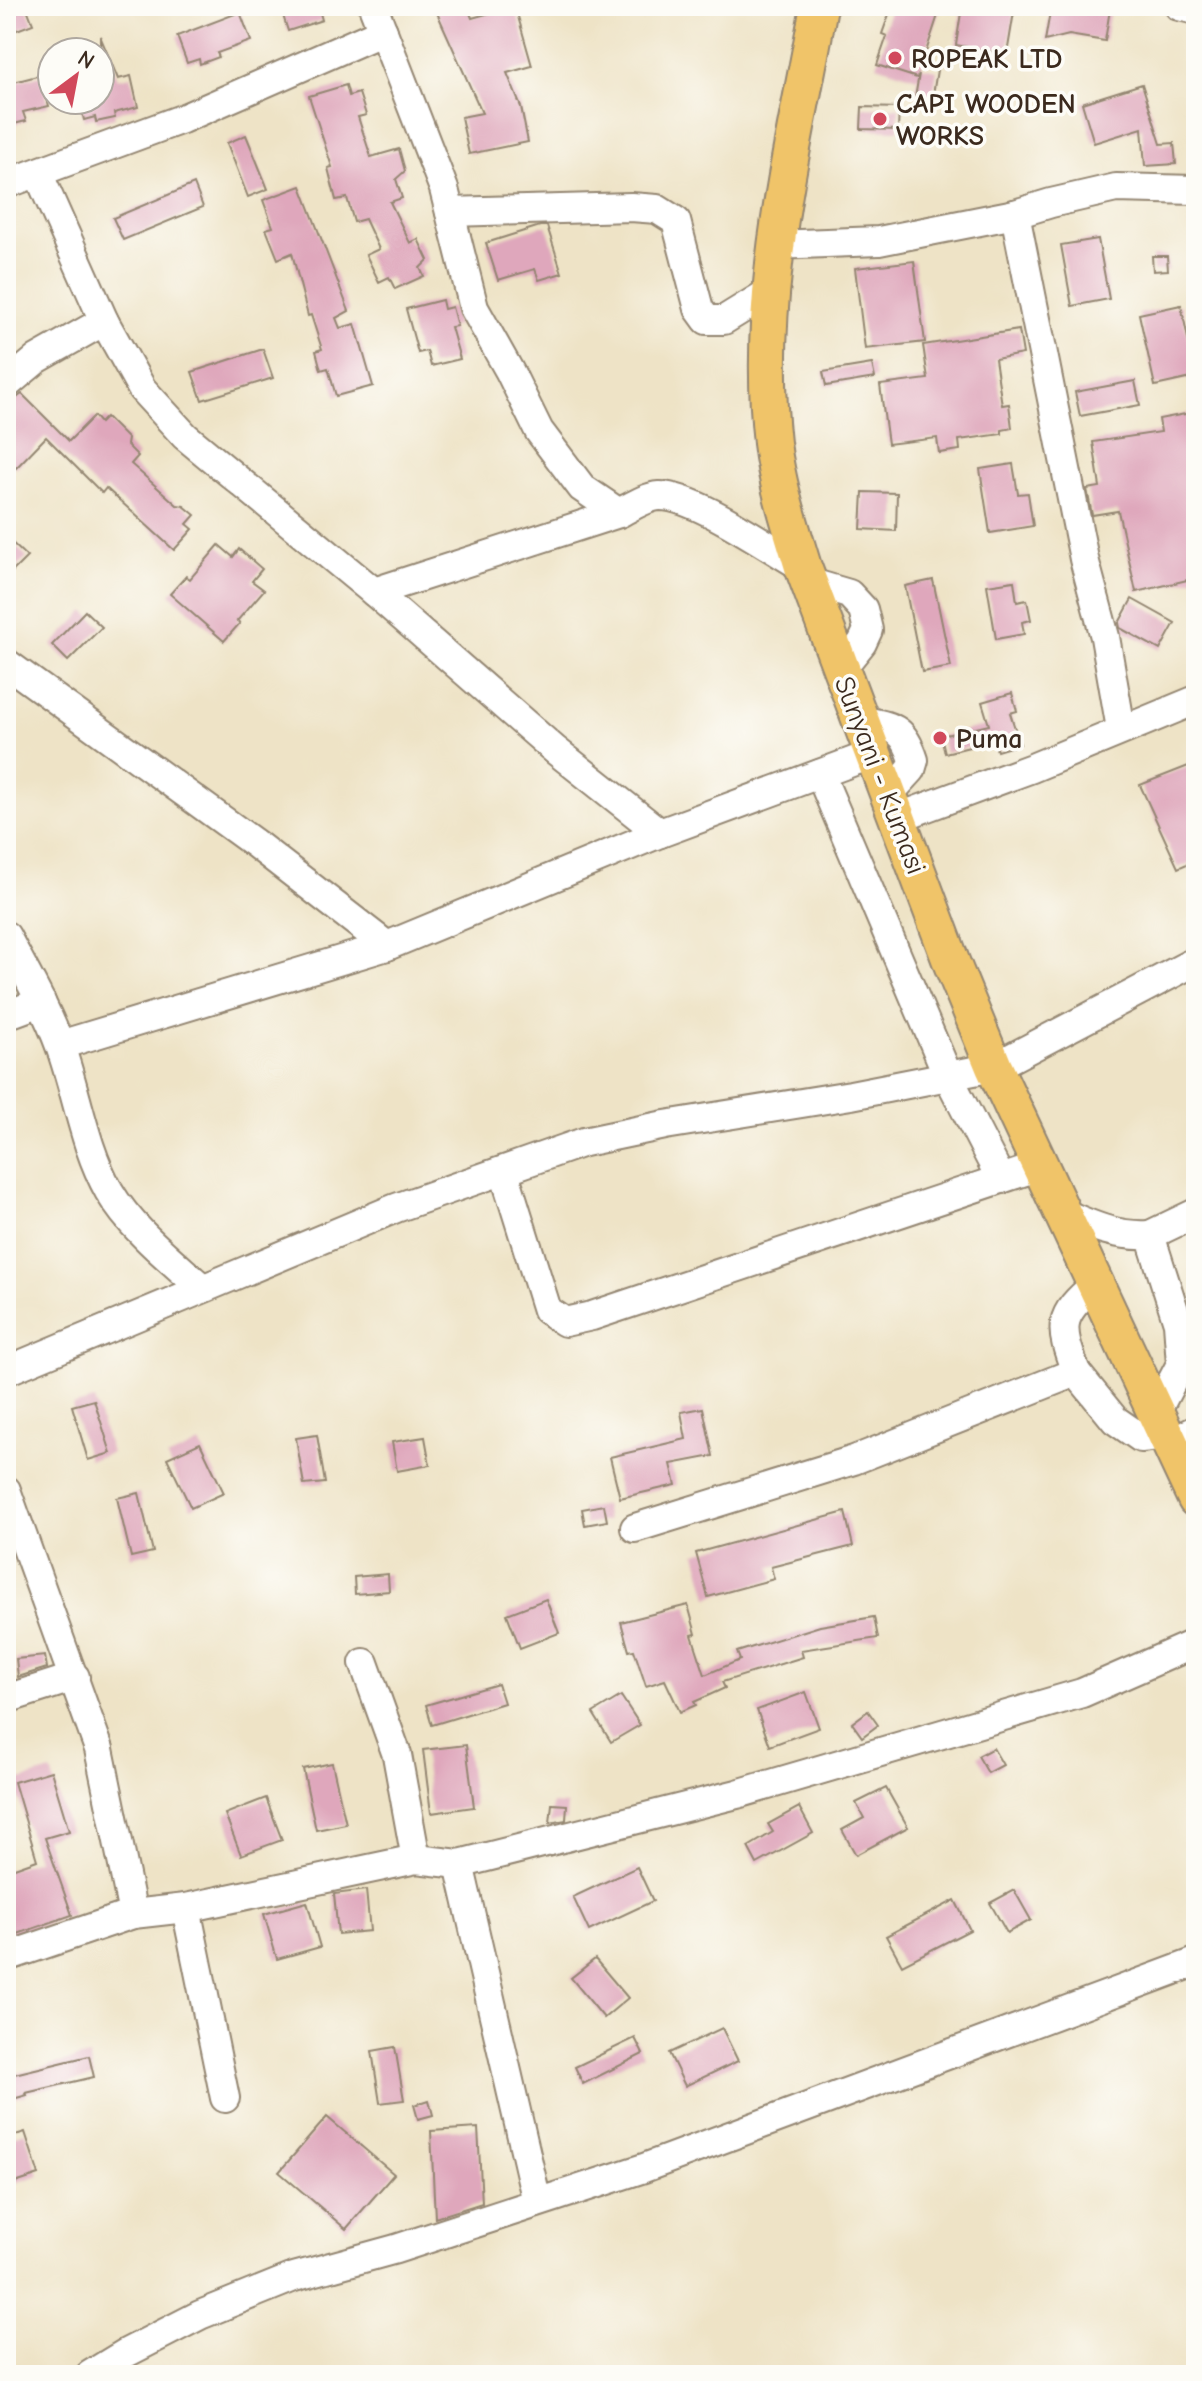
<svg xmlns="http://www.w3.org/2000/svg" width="1202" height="2381" font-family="'Comic Neue',sans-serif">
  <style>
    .building { fill: #dfa7bc }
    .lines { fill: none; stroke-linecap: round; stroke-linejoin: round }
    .minor-casing { stroke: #948672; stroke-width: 32 }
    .major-casing { stroke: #948672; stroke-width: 40 }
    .minor { stroke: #fff; stroke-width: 28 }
    .major { stroke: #f0c469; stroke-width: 36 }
    .poi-dot { fill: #d1495b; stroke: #fdfcf7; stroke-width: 3 }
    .labels { text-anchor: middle; stroke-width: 7; stroke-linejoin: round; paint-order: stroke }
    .poi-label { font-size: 28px; font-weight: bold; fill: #3b2a1e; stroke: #fdfcf7; text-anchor: start }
    .street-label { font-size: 28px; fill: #3b2a1e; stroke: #fdfcf7 }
  </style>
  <rect width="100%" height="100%" fill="#fdfcf7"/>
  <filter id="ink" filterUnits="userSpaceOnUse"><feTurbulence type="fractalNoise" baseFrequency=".0125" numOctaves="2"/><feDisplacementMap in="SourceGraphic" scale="16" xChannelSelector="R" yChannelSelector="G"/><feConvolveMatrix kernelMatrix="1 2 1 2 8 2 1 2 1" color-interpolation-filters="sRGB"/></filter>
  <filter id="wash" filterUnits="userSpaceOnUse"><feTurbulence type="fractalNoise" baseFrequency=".006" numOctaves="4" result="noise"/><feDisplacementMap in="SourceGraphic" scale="32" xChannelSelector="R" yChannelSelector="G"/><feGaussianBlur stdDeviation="1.8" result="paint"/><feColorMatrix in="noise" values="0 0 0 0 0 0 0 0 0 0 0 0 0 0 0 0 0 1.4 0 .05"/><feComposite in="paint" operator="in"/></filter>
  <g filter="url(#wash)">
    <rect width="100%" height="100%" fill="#eee3c6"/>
    <g id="blocks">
      <!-- building -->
      <g class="building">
        <polygon points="6,6 26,6 33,24 6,34"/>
        <polygon points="280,6 318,6 322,20 288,31"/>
        <polygon points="434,6 467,6 472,18 515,6 532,66 507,73 521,107 528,142 469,154 461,117 482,113"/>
        <polygon points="892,6 941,6 921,67 937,70 932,101 915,98 919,74 917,78 877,65 887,36 882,34"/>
        <polygon points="962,6 1015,6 1007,54 956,45"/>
        <polygon points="1051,6 1100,6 1110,9 1105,41 1069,35 1045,41"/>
        <polygon points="240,12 251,41 217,53 219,57 200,64 199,59 187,63 177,36"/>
        <polygon points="100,36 118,79 131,76 138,107 114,113 115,118 96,122 95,117 84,120 79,100 100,100"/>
        <polygon points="41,75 49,106 23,112 26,121 6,126 6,84"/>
        <polygon points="1142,84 1161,144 1174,143 1176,164 1145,166 1142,128 1094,143 1082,103"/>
        <polygon points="346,85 349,96 359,93 366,115 358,117 371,157 399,149 405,171 396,179 402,198 390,202 410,243 418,239 428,260 420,268 424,276 395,289 389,277 379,282 366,255 379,249 365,219 354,222 347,198 336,200 328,168 332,167 309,96"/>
        <polygon points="862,107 899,108 898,130 861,129"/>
        <polygon points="246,135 268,189 248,197 227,143"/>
        <polygon points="194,184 203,207 123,240 113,218"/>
        <polygon points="301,186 349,311 336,318 340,328 355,324 373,386 336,396 328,368 321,370 316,351 322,349 311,315 308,316 292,253 278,259 266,229 273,227 263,200"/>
        <polygon points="540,226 547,226 562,273 539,280 535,269 498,280 486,243"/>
        <polygon points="1098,239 1109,299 1072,306 1061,245"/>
        <polygon points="1152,256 1167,256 1168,270 1153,271"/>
        <polygon points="914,261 925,342 865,349 855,268"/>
        <polygon points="442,300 444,309 452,307 457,326 451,327 460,359 431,366 427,351 418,353 406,309"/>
        <polygon points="1181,305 1196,377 1155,386 1139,314"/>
        <polygon points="1019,330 1023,354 995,359 1002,405 1009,404 1012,428 1002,430 1002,434 959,440 960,450 939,453 937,438 888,444 880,385 928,379 923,345"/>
        <polygon points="263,349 273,378 202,400 192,372"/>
        <polygon points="872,364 875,378 826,386 823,372"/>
        <polygon points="1135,381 1140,405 1080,416 1075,392"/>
        <polygon points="22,394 69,441 94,416 100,423 106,417 128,439 127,445 138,456 131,464 177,505 184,506 195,515 187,524 193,529 174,550 106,488 102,493 46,437 16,468 6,457 6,406"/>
        <polygon points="1196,412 1196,578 1136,592 1118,511 1092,515 1087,489 1100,487 1093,442 1161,432 1159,419"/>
        <polygon points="1013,464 1018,494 1028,493 1033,526 990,533 980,469"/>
        <polygon points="863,492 897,493 896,531 861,529"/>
        <polygon points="6,537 27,557 6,578"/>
        <polygon points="219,545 233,557 239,549 262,569 252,581 264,590 237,621 240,623 224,641 170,594 186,576 190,579"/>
        <polygon points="933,580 951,667 922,672 905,586"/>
        <polygon points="1014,581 1017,602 1027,600 1031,620 1022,622 1024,634 996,639 987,585"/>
        <polygon points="1132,599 1175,623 1160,650 1120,628 1119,623"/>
        <polygon points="85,611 102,627 68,661 52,645"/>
        <polygon points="1012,693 1017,711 1010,713 1020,744 997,751 994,741 945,753 941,736 989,725 982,702"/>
        <polygon points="1196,763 1196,860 1178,868 1140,785"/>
        <polygon points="94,1400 111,1453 88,1460 72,1406"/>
        <polygon points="703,1408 713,1456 671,1464 676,1485 620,1498 610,1457 686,1439 681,1412"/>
        <polygon points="317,1435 325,1483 304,1485 296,1438"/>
        <polygon points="425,1437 430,1465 397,1471 392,1442"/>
        <polygon points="200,1443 224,1493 191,1508 167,1458"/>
        <polygon points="139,1493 153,1552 131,1557 117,1498"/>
        <polygon points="604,1505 607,1521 585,1525 582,1509"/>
        <polygon points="845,1512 853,1546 771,1567 774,1579 708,1597 696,1553"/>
        <polygon points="388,1574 389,1591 355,1594 354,1577"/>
        <polygon points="546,1599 559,1633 520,1648 507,1614"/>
        <polygon points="688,1605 696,1634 692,1635 705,1675 740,1660 737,1652 820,1626 874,1617 878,1638 801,1650 803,1657 722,1682 725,1688 694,1702 696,1705 680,1712 665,1680 646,1686 634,1650 629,1651 621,1622"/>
        <polygon points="45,1656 47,1668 18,1677 16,1659"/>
        <polygon points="498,1684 504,1703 432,1725 426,1705"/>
        <polygon points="806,1692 819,1728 770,1746 757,1710"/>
        <polygon points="621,1696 640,1725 611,1742 593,1713"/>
        <polygon points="868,1711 878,1725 862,1737 852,1723"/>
        <polygon points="466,1745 474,1807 431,1813 423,1750"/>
        <polygon points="993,1748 1003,1765 988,1773 978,1756"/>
        <polygon points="332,1763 346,1824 316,1830 303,1769"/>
        <polygon points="51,1771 69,1831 45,1838 72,1915 6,1938 6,1871 37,1860 14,1782"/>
        <polygon points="886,1788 908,1827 856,1855 842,1830 864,1818 856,1803"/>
        <polygon points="266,1798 282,1840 241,1855 225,1814"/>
        <polygon points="552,1804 567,1805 566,1820 550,1823"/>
        <polygon points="799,1807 813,1833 757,1864 748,1847 773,1832 768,1824"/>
        <polygon points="637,1867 653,1901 589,1931 573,1897"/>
        <polygon points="366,1890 370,1931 338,1934 334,1894"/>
        <polygon points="1014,1890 1031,1920 1007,1933 990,1903"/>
        <polygon points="955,1900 970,1930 902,1965 886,1936"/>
        <polygon points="307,1902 320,1947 277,1959 264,1914"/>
        <polygon points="595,1959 628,1998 604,2018 571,1978"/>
        <polygon points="722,2028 738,2061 685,2086 669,2053"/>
        <polygon points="635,2038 643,2054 583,2084 575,2067"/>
        <polygon points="395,2047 404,2100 380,2103 372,2051"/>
        <polygon points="89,2056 94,2077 26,2093 27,2095 6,2101 6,2076"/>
        <polygon points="429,2100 433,2115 418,2119 414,2105"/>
        <polygon points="327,2117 394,2174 346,2229 279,2172"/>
        <polygon points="478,2128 482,2203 435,2218 431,2131"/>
        <polygon points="25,2132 39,2175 6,2186 6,2138"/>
      </g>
    </g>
  </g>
  <g filter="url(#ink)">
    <use href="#blocks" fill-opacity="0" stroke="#948672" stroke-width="2"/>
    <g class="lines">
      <!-- minor casing -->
      <g class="minor-casing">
        <g id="minor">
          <polyline points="373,6 444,189 474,308 510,372 539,431 582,488 619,513"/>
          <polyline points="1179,6 1196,10"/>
          <polyline points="38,173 104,321 142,389 185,436 374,592 555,750 660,833"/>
          <polyline points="6,184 182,119 383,31"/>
          <polyline points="450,212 631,207 657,209 676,221 699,309 707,320 724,320 771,291"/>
          <polyline points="1015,214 1084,559 1105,637 1121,729"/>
          <polyline points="774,245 879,241 1015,214 1051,203 1116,188 1196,190"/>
          <polyline points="6,385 37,359 104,321"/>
          <polyline points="808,582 849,594 863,609 868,630 862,643 841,669"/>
          <path d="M374 592 619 513C631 507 646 497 659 496 695 495 769 548 803 567"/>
          <polyline points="6,663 257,845 387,946"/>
          <path d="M860 720C893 727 903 726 914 760L911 770 888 795"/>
          <polyline points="820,774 948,1076 1001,1179"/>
          <polyline points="897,818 1032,768 1196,700"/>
          <path d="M6 936C25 972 46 1008 60 1046 77 1093 84 1147 109 1191 132 1230 169 1258 202 1288"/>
          <polyline points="6,1015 41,1002"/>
          <polyline points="60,1045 387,946 660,833 873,754"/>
          <polyline points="504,1172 547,1310 565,1322 592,1316 1040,1166"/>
          <path d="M1063 1213C1093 1226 1117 1237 1150 1235L1178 1323 1181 1364 1155 1414"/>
          <polyline points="1150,1235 1196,1213"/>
          <polyline points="6,1371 396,1208 584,1142 665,1125 851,1095 994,1067 1196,961"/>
          <polyline points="1076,1372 1115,1420 1141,1438 1166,1435"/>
          <polyline points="1170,1443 1196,1430"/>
          <polyline points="6,1490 99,1749 133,1914"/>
          <path d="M635 1528 854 1460 1076 1372C1059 1326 1057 1316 1096 1284"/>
          <polyline points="364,1663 397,1755 416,1859"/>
          <polyline points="6,1699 75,1677"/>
          <polyline points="459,1864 537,2202"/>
          <polyline points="186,1908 225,2098"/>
          <polyline points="6,1957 133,1914 186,1908 416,1859 459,1864 737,1794 1082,1693 1196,1643"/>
          <polyline points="90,2375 126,2353 200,2315 294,2277 396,2249 644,2168 1196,1962"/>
        </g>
      </g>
      <!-- major casing -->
      <g class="major-casing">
        <path id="major" d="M819 6C793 152 755 293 772 443 777 485 791 527 803 567L952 964 994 1067 1196 1499"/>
      </g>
      <!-- minor -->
      <use href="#minor" class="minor"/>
      <!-- major -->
      <use href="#major" class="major"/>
    </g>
  </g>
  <!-- markers -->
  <g class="poi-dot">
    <circle cx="895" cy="58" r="8"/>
    <circle cx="880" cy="119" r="8"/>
    <circle cx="940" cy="738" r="8"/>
  </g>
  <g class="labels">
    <!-- poi labels -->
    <g class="poi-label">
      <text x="911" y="68">ROPEAK LTD</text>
      <text x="896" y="113">CAPI WOODEN<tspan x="896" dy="32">WORKS</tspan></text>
      <text x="956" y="748">Puma</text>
    </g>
    <!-- street labels -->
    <g class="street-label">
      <text transform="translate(881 775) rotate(69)" y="10">Sunyani - Kumasi</text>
    </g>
  </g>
  <!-- margin -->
  <rect width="1202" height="2381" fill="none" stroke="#fdfcf7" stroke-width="32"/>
  <!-- north arrow -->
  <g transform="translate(76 76) rotate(32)"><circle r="38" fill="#fdfcf7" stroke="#afa8a0" stroke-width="2"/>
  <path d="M0-6L14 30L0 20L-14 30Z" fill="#d1495b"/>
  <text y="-12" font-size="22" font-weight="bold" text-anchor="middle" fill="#3b2a1e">N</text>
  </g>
</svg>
